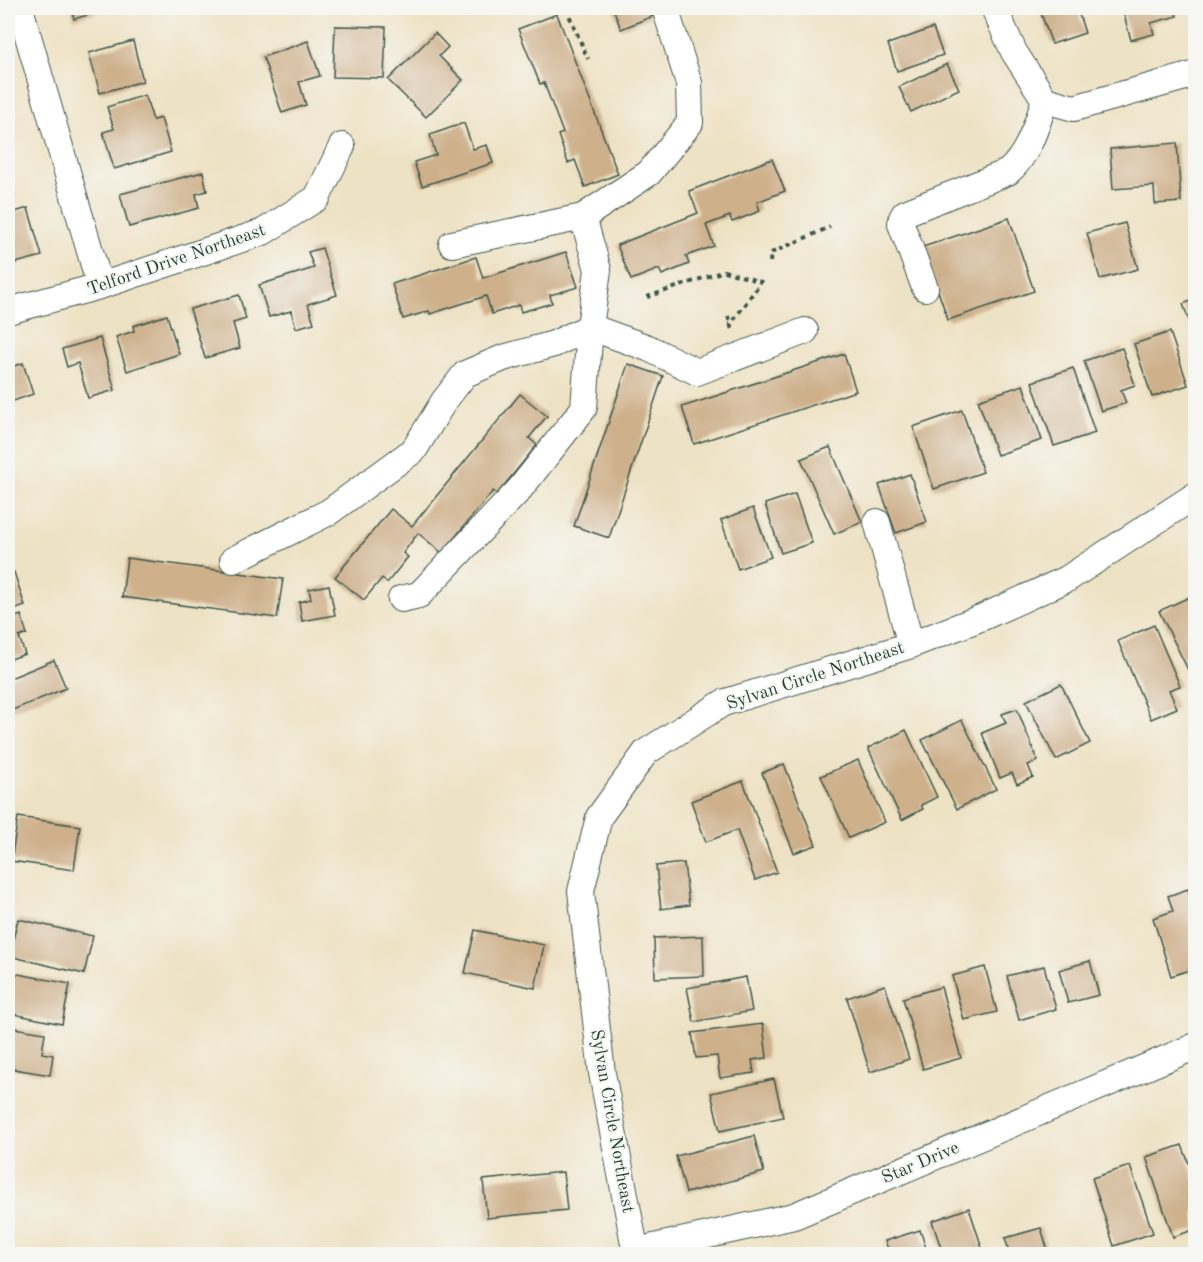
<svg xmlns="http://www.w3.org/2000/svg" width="1203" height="1262" font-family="'Old Standard TT',serif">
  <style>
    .building { fill: #ceb08b }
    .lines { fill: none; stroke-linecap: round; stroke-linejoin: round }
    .minor-casing { stroke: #3e564a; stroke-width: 28 }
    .path { stroke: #3e564a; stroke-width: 4; stroke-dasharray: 4.5 4.5; stroke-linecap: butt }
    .minor { stroke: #fff; stroke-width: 26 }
    .labels { text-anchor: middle; stroke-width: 4.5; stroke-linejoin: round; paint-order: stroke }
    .street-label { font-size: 18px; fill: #1f3d34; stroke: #f6f6f2 }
  </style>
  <rect width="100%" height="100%" fill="#f6f6f2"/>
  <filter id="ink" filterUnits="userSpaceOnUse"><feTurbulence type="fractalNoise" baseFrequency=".0167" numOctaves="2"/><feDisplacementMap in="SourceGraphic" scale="12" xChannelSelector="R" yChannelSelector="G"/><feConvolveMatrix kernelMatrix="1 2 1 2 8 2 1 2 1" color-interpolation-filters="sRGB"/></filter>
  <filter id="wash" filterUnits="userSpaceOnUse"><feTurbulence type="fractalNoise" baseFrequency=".008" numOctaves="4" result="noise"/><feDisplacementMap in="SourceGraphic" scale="24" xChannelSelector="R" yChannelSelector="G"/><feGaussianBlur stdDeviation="1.35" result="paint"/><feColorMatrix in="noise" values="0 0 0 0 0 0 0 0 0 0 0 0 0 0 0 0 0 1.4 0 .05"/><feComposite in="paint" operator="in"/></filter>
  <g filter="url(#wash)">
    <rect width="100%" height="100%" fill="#eee2c4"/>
    <g id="blocks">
      <!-- building -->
      <g class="building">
        <polygon points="71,8 111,8 74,19"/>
        <polygon points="613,8 655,8 658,14 621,29"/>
        <polygon points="1039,8 1077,8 1085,33 1052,44"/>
        <polygon points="1122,8 1174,8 1177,16 1151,23 1154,34 1131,40"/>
        <polygon points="557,14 618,174 585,187 575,160 568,163 558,135 563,133 544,83 540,84 518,29"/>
        <polygon points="335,26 386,27 384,78 333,77"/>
        <polygon points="933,28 943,55 897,71 888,44"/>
        <polygon points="435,33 448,47 439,56 463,80 426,117 388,80"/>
        <polygon points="133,41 143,81 100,93 89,53"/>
        <polygon points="308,41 320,76 299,82 306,105 282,113 263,57"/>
        <polygon points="947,64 959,89 911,112 899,87"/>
        <polygon points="145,95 153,120 161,118 171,152 114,169 103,132 114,129 107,107"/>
        <polygon points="464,123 473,149 487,145 493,163 422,186 414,162 436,155 430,135"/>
        <polygon points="1177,143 1181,202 1155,204 1154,186 1113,189 1110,149"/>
        <polygon points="772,159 785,191 757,202 760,211 732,222 730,216 706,225 714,246 686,256 689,264 662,275 659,269 631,280 617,245 698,213 689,191"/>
        <polygon points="8,171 15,196 8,198"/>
        <polygon points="203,172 207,191 196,194 199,208 129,227 120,194"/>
        <polygon points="28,208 42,256 8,265 8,214"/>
        <polygon points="1009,218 1034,291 948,320 923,247"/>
        <polygon points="1125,223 1138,269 1100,279 1087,233"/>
        <polygon points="322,248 337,295 308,304 314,323 296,328 291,311 269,317 259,285 314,268 308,252"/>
        <polygon points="566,252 578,287 550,295 552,303 521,312 519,305 492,314 486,296 430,314 429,311 403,319 392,284 476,257 483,278"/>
        <polygon points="239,295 246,319 233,323 240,348 205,358 190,309"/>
        <polygon points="1196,299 1196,337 1195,337 1183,304"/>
        <polygon points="167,315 179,354 127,371 116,337 134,331 133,326"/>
        <polygon points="1170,332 1188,385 1152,397 1134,344"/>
        <polygon points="100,338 115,390 88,398 78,363 67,367 62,349"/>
        <polygon points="1122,348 1135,385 1121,390 1126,403 1101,411 1084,361"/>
        <polygon points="844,354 856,391 694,444 682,407"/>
        <polygon points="23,363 33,394 8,403 8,368"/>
        <polygon points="628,364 663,376 609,538 574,526"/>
        <polygon points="1073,368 1095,433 1054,446 1032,382"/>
        <polygon points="1023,385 1042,440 997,455 978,400"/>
        <polygon points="520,394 547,416 529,438 537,445 497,494 493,491 442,553 418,533 403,553 408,557 387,583 382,578 364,600 335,577 391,509 412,526"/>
        <polygon points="962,410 983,472 934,489 913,427"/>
        <polygon points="830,447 862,522 834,534 801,459"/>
        <polygon points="910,474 927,522 896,533 879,485"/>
        <polygon points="795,494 812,543 781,553 765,504"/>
        <polygon points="753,508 771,557 738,569 721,520"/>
        <polygon points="127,558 283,579 277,618 122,597"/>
        <polygon points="14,572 25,606 8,612 8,574"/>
        <polygon points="329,585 335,615 302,621 299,602 311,599 309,589"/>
        <polygon points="1196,594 1196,686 1159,611"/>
        <polygon points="21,615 27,634 19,637 25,654 8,660 8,620"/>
        <polygon points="1154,625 1180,686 1169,690 1177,708 1151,719 1118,641"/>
        <polygon points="54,660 66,688 8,712 8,679"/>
        <polygon points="1061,684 1090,743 1056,760 1026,701"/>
        <polygon points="1017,709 1038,761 1028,765 1033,777 1017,784 1012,773 1000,778 982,733 1006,723 1002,714"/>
        <polygon points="962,720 996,789 957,809 922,740"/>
        <polygon points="906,730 937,797 921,805 923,809 902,820 868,748"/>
        <polygon points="858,760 885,822 849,838 821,776"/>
        <polygon points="784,764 816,845 794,853 762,773"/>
        <polygon points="743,781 777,872 755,880 737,830 706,842 691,801"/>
        <polygon points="18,817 80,826 74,870 11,861"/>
        <polygon points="684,863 689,905 661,909 656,866"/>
        <polygon points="1188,889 1196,914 1196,968 1171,976 1153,918 1173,911 1168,896"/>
        <polygon points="18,919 93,936 84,974 9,956"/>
        <polygon points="475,930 544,945 535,988 465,973"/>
        <polygon points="703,936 704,976 655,978 654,938"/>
        <polygon points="1090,961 1099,995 1068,1003 1059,970"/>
        <polygon points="1044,966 1056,1009 1019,1020 1007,976"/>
        <polygon points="985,967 997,1012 964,1020 952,976"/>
        <polygon points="8,972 70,984 62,1024 8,1013"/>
        <polygon points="746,977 752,1011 694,1022 687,988"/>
        <polygon points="885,985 909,1059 870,1072 847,998"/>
        <polygon points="941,987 961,1058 923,1069 903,998"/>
        <polygon points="763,1024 767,1058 752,1060 754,1073 720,1078 717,1056 696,1058 692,1033"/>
        <polygon points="8,1027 45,1033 42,1053 53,1055 50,1075 8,1068"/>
        <polygon points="774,1079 783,1117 720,1131 711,1093"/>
        <polygon points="754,1136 764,1172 686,1193 676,1156"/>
        <polygon points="1182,1145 1196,1183 1196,1212 1194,1212 1196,1229 1173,1237 1146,1157"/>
        <polygon points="1130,1166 1153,1233 1114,1246 1092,1178"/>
        <polygon points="563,1172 567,1210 487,1218 483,1180"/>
        <polygon points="969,1208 984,1254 943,1254 932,1221"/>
        <polygon points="1041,1228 1049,1254 1010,1254 1005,1238"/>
        <polygon points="920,1230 928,1254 890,1254 885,1241"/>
      </g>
    </g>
  </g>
  <g filter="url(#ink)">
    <use href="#blocks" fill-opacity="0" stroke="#3e564a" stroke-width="1.5"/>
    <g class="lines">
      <!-- minor casing -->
      <g class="minor-casing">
        <g id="minor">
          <polyline points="20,8 100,286"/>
          <polyline points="994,8 1014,52 1045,100 1074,108 1196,74"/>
          <polyline points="452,244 583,217 649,173 690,123 689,83 665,8"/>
          <path d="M925 288 901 224 902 218 905 213 1008 172C1029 154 1036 126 1045 100"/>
          <polyline points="8,311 100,286 263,232 317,198 342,146"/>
          <polyline points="877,522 911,645"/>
          <polyline points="233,560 329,512 414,450 444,401 465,374 503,358 554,344 590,327 598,270 583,217"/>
          <polyline points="401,599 419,595 519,490 584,408 590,327 648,348 697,372 805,331"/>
          <polyline points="636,1251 794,1216 1196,1046"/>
          <polyline points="636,1254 602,1073 581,891 599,817 646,752 723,703 911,645 983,617 1067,579 1196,495"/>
        </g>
      </g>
      <!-- path -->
      <g class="path">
        <polyline points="566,8 588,59"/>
        <polyline points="770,262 771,253 830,227"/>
        <polyline points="647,297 724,271 761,282 730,325"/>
        <polyline points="728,316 732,330"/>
      </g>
      <!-- minor -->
      <use href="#minor" class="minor"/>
    </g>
  </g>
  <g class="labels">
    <!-- street labels -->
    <g class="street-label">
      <text transform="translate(176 259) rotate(-19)" y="6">Telford Drive Northeast</text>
      <text transform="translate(815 675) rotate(-18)" y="6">Sylvan Circle Northeast</text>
      <text transform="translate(613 1121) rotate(80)" y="6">Sylvan Circle Northeast</text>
      <text transform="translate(920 1162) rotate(-23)" y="6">Star Drive</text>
    </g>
  </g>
  <!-- margin -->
  <rect width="1203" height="1262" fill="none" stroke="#f6f6f2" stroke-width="30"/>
</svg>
